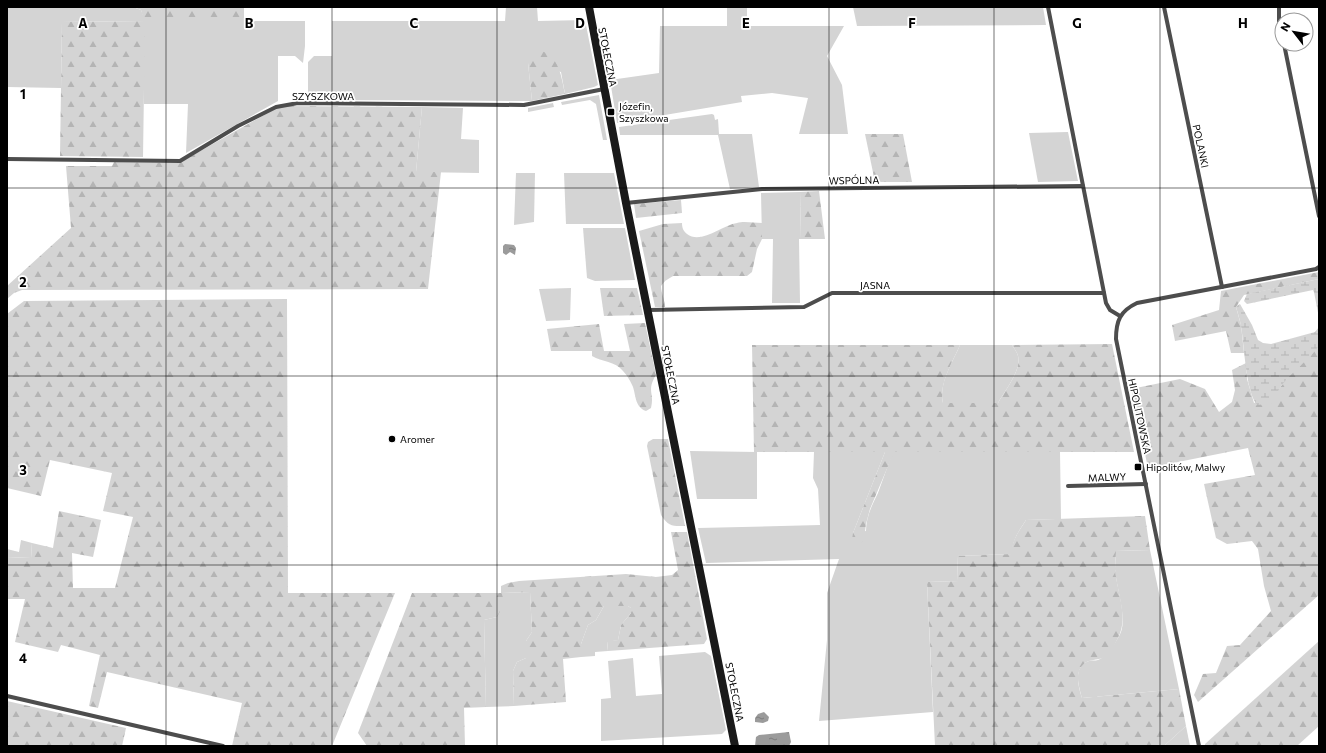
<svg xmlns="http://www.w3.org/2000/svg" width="1326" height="753" font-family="Commissioner,sans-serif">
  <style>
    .green { fill: #d4d4d4 }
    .forest { fill: url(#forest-firs) }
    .wetland { fill: url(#wetland-marsh) }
    .water { fill: url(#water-ripples) }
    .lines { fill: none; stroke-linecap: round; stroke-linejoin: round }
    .street { stroke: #4d4d4d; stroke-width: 4 }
    .secondary { stroke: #1a1a1a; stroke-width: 8 }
    .grid { fill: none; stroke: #000; stroke-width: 1; stroke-opacity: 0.55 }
    .poi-dot { fill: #000; stroke: #fff; stroke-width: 1.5 }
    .labels { text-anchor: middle; stroke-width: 3.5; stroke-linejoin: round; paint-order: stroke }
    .street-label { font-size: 10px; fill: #000; stroke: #fff }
    .poi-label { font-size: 10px; fill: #000; stroke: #fff; text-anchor: start }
    .grid-label { font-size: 13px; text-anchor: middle; font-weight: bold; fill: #000; stroke: #fff; stroke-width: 3.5; stroke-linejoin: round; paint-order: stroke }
  </style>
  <defs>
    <pattern id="forest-firs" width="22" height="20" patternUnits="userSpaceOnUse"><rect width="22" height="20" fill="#d4d4d4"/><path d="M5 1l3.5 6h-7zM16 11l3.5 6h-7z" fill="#b4b4b4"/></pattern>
    <pattern id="wetland-marsh" width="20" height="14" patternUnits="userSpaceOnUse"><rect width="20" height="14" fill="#d4d4d4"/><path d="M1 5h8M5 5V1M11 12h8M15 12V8" fill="none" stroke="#b4b4b4"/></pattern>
    <pattern id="water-ripples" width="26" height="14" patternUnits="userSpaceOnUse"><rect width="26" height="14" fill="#9b9b9b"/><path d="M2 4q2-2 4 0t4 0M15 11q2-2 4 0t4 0" fill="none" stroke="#7c7c7c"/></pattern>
  </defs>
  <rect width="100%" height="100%" fill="#fff"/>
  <!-- green -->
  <g class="green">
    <polygon points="7,7 133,7 141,10 145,21 305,21 305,46 303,63 295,56 278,56 278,101 186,153 188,104 144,104 144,21 62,22 61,88 7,87"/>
    <polygon points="506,7 537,7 538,21 585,20 598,85 594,87 565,94 561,72 528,63 532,101 333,100 314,98 308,94 308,62 314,56 332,56 332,21 505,21"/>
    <polygon points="727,7 747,7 747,26 844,26 827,56 842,85 848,134 799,134 808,98 772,93 741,96 742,102 617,123 610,80 659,73 660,26 727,26"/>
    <polygon points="853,7 1043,7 1046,25 857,26"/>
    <polygon points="599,95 607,140 603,140 596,104 590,100 562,105 561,102"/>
    <polygon points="553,103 554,107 528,112 528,108"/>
    <polygon points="422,107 463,108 461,139 479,140 479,173 416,172"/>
    <polygon points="712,114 714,115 715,120 718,119 719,134 752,134 759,187 730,189 718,135 620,135 619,127"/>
    <polygon points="1068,132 1078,181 1038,182 1029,133"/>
    <polygon points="516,173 535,173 534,222 514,225"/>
    <polygon points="564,173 614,173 624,224 566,224"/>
    <polygon points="800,192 801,239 799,239 800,303 772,303 773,239 762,239 761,193"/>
    <polygon points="583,228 625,228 635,280 595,281 587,278"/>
    <polygon points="571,288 570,320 546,321 539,289"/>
    <path d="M960 345H1012C1014 348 1017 352 1018 356 1022 370 1004 392 998 403H943C938 384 953 362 960 345Z"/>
    <polygon points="690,451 757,452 757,499 697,499"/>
    <path d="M814 452H885L853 533 866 531C866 517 872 505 878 493 883 479 888 465 893 452H1060L1061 519 1026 520C1019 531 1012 540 1012 554L957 556 958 581 927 582 933 712 819 721 827 640V593L839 559 706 563 698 528 820 525 818 489 813 478Z"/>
    <polygon points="21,540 32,543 31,558 7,557 7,549 19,552"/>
    <path d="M1150 550 1179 689 1082 698C1079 686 1072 667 1089 661 1092 660 1095 661 1098 660 1107 657 1117 641 1121 632 1127 617 1116 586 1115 569 1115 563 1116 557 1116 551Z"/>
    <polygon points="530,592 532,632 526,641 526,658 517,662 513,671 514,706 486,707 484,620 497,617 501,593"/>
    <polygon points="604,606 628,606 631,608 631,613 621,625 618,640 607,642 608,651 595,652 595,656 581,657 581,644 588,625 596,620"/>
    <polygon points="705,652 711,656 726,730 722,734 601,741 601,699 611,698 608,661 633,658 636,696 662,694 659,656"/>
    <polygon points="1186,726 1190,746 1164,746"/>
  </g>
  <!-- forest -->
  <g class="forest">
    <polygon points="133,7 244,7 244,21 145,21 143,157 60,156 62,22 144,21 141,10"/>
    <path d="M541 51C559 55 562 79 565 94L532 101 528 63C530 55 533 53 541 51Z"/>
    <polygon points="280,106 422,107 416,172 441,172 428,289 22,290 14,293 7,299 7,286 71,228 66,166 112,166 114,162 179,163"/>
    <polygon points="865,134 903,134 912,182 875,182"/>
    <polygon points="819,191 825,239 801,239 800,192"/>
    <polygon points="681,200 682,213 636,218 634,204"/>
    <path d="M682 223C682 227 683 231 687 234 701 245 722 225 737 223 744 221 754 223 762 223V239L757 249 752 272 747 276H673L665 281 661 286C661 293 665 300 665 307H655L639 231 663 224Z"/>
    <polygon points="1319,272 1319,279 1244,295 1236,307 1241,325 1244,353 1231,353 1226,331 1175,341 1172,325 1219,310 1221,291"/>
    <polygon points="600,288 637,288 643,315 604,316"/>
    <polygon points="287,299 288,593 395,593 332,746 232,746 242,703 107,672 98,708 89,706 100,655 61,645 58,652 15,642 25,599 7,599 7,557 31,558 32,543 53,548 59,511 101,520 93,557 72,553 73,588 115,588 133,517 103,511 112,473 50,460 41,496 7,488 7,314 24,301"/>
    <path d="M645 323 656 375C646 391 655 393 651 408L646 411C635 407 636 396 633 387 631 382 627 375 623 371 615 361 602 362 592 356V351H551L547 329 599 324 604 351H630L624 324Z"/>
    <path d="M1112 344 1134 452H894L870 509 866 524 864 539 859 546 853 547 852 540 853 533 885 452H754L752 345H960C953 361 938 386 943 403H998C1004 392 1022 370 1018 356 1017 352 1014 348 1012 345Z"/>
    <polygon points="1319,346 1319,595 1198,702 1194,695 1203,674 1216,673 1227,646 1240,645 1271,611 1264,586 1258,549 1252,541 1227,544 1216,538 1204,484 1255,475 1248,448 1148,468 1131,389 1180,379 1205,389 1219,412 1232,402 1235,390 1232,370 1246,363 1247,379 1254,403 1275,394 1288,377"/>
    <path d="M653 439H668L685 526C672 526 669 527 661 515L647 446 648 442Z"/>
    <path d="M1145 516 1150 550 1116 551C1116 557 1115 563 1115 569 1117 592 1129 617 1118 638 1115 644 1111 652 1106 656 1101 660 1095 659 1089 661 1073 667 1078 686 1082 698L1179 689 1186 726 1164 746H935L927 582 958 581 957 556 1011 554C1012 540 1019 531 1026 520Z"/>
    <polygon points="671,532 687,532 707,639 704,644 608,651 607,641 618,640 621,625 631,613 631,608 628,606 604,606 596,620 588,625 581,644 581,657 563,659 566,702 514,706 513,671 517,662 526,658 526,641 532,632 530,592 502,593 504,604 497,617 484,620 486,707 464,708 465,746 367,746 358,733 412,593 501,593 501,586 508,583 519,581 626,574 656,577 672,575 678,570"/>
    <polygon points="1319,641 1319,726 1297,746 1205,746 1205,744"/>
    <polygon points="7,701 126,728 122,746 7,746"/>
  </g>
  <!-- wetland -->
  <g class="wetland">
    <polygon points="1319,279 1319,318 1314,292 1313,290 1247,304 1244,301 1247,294"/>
    <path d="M1240 304 1252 325 1258 340 1263 343 1271 344 1315 332 1319 327V346C1303 367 1282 377 1272 403L1258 405C1246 397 1244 342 1241 326 1240 320 1238 314 1236 307L1238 305Z"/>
  </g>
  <!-- water -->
  <g class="water">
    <polygon points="505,244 514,245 516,248 515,255 510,252 506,255 503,253 503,246"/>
    <polygon points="764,712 769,717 768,721 763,723 755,722 755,718 758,714"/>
    <polygon points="789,732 791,742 789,746 755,746 756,737 759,735"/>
  </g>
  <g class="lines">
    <!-- street -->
    <g class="street">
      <polyline points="1048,7 1106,303 1110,310 1120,316"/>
      <polyline points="1164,7 1222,287"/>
      <polyline points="1279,7 1279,23 1282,37"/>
      <polyline points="1284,44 1319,216"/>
      <polyline points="7,159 180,161 238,126 276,107 298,103 524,105 604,89"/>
      <polyline points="626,203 762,189 1083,186"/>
      <polyline points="649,310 804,307 832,293 1104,293"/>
      <polyline points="1068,486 1146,484"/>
      <polyline points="7,696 223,746"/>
      <path d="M1199 746 1116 339C1116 321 1120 311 1137 303L1316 269 1319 267"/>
    </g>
    <!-- secondary -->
    <polyline class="secondary" points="589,7 626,203 735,746"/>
  </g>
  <!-- grid -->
  <path class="grid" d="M166 7V746M332 7V746M497 7V746M663 7V746M829 7V746M994 7V746M1160 7V746M7 188H1319M7 376H1319M7 565H1319"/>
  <!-- markers -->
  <g class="poi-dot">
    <rect x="607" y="108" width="8" height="8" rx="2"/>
    <circle cx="392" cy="439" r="4"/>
    <rect x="1134" y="463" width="8" height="8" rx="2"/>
  </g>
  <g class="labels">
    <!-- street labels -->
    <g class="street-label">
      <text transform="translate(608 57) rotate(79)" y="4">STOŁECZNA</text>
      <text x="323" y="100">SZYSZKOWA</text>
      <text transform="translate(1201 146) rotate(78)" y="4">POLANKI</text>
      <text transform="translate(854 180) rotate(-1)" y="4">WSPÓLNA</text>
      <text x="875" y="289">JASNA</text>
      <text transform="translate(671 375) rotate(79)" y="4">STOŁECZNA</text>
      <text transform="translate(1140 416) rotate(78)" y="4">HIPOLITOWSKA</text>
      <text transform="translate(1107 477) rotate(-2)" y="4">MALWY</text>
      <text transform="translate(735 692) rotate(79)" y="4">STOŁECZNA</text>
    </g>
    <!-- poi labels -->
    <g class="poi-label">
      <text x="619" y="110">Józefin,<tspan x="619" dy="12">Szyszkowa</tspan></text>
      <text x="400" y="443">Aromer</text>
      <text x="1146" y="471">Hipolitów, Malwy</text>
    </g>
  </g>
  <g class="grid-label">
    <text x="83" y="28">A</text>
    <text x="249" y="28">B</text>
    <text x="414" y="28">C</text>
    <text x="580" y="28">D</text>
    <text x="746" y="28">E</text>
    <text x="912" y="28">F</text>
    <text x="1077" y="28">G</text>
    <text x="1243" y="28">H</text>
    <text x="23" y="99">1</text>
    <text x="23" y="287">2</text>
    <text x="23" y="475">3</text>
    <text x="23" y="663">4</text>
  </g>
  <!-- border -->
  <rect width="1326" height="753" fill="none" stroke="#000000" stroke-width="16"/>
  <!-- north arrow -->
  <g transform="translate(1294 32) rotate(301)"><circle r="19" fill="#ffffff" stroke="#999999"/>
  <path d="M0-3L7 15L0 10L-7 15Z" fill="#000000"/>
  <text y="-6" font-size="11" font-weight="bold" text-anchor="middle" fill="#000000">N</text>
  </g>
</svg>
